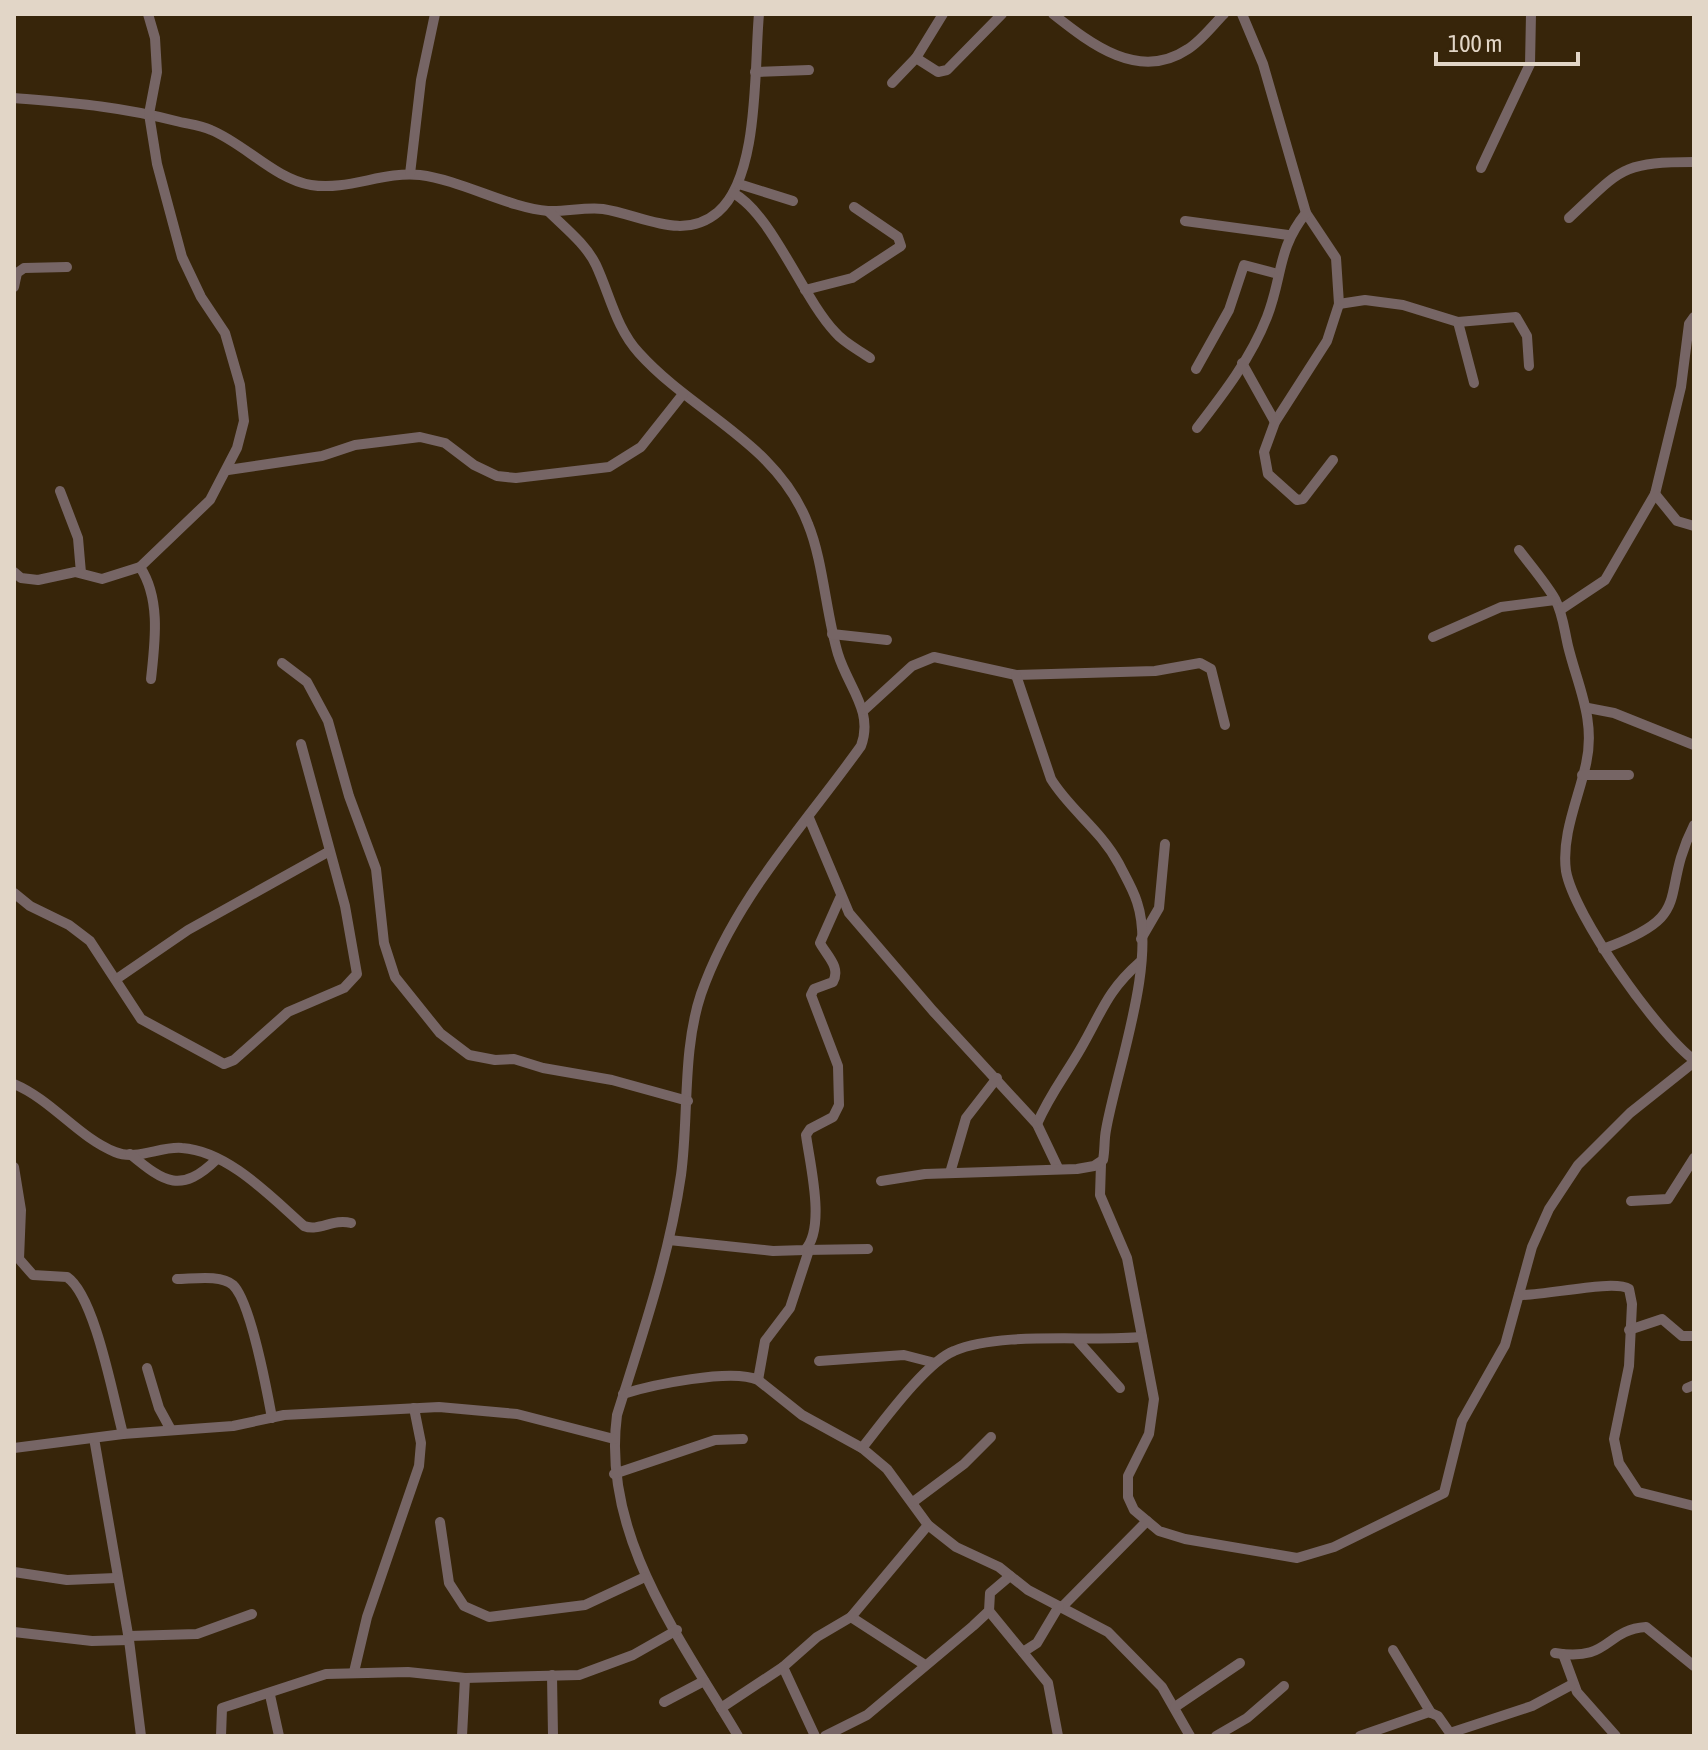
<svg xmlns="http://www.w3.org/2000/svg" width="1708" height="1750" font-family="'Asap Condensed',sans-serif">
  <style>
    .lines { fill: none; stroke-linecap: round; stroke-linejoin: round }
    .street { stroke: #766565; stroke-width: 10 }
  </style>
  <rect width="100%" height="100%" fill="#37250a"/>
  <g class="lines">
    <!-- street -->
    <g class="street">
      <path d="M1053 14C1091 44 1139 82 1188 49 1201 41 1213 25 1224 14"/>
      <polyline points="1242,14 1263,64 1306,213 1336,258 1339,304 1327,341 1275,422 1264,452 1268,474 1297,500 1303,499 1333,460"/>
      <polyline points="916,58 938,72 947,70 1002,14"/>
      <polyline points="755,72 809,70"/>
      <polyline points="892,83 916,58 943,14"/>
      <path d="M14 98C73 103 118 106 176 121 187 124 200 125 211 130 245 144 275 179 311 185 348 191 383 171 420 175 461 180 509 208 548 211 566 212 584 207 603 209 642 215 683 242 718 212 760 176 754 66 759 14"/>
      <polyline points="1481,168 1530,64 1531,14"/>
      <polyline points="410,174 421,80 435,14"/>
      <polyline points="739,184 793,201"/>
      <path d="M733 193C772 214 802 297 835 332 844 343 859 350 870 358"/>
      <path d="M548 211C564 227 586 244 596 265 610 295 616 328 639 353 694 414 777 443 808 524 823 560 826 614 838 654 848 687 874 711 861 746 804 826 734 899 701 994 682 1051 689 1116 681 1175 669 1258 642 1335 617 1415 601 1535 680 1638 738 1736"/>
      <path d="M1569 218C1621 170 1619 162 1694 162"/>
      <polyline points="1185,221 1288,235"/>
      <polyline points="14,287 17,273 24,268 67,267"/>
      <polyline points="805,290 852,278 901,246 898,237 854,207"/>
      <polyline points="1339,304 1365,300 1403,305 1458,322 1516,317 1527,336 1529,366"/>
      <polyline points="1458,322 1474,383"/>
      <polyline points="1242,363 1275,422"/>
      <polyline points="1196,369 1229,310 1244,265 1278,274"/>
      <path d="M1197 428C1224 393 1251 358 1267 317 1283 276 1277 249 1306 213"/>
      <polyline points="228,470 322,456 355,445 420,437 445,443 474,465 497,476 516,478 609,467 641,447 683,394"/>
      <polyline points="60,491 78,538 81,573"/>
      <polyline points="1655,494 1677,521 1694,526"/>
      <path d="M1519 550C1531 566 1545 582 1555 599 1563 614 1564 629 1568 646 1578 687 1596 720 1586 764 1579 797 1561 835 1566 871 1574 916 1657 1032 1694 1060"/>
      <path d="M140 567C161 599 155 642 151 679"/>
      <polyline points="14,572 21,578 38,580 75,572 102,579 140,567 210,500 237,448 244,421 240,385 225,333 201,297 182,257 157,164 149,114 157,72 155,38 148,14"/>
      <polyline points="1560,610 1605,580 1655,494 1681,387 1689,324 1694,317"/>
      <polyline points="832,634 887,640"/>
      <polyline points="1433,637 1501,607 1555,600"/>
      <polyline points="282,663 307,682 328,721 349,796 376,869 384,943 395,977 440,1033 469,1055 495,1060 514,1059 543,1068 612,1080 688,1101"/>
      <polyline points="1588,708 1614,713 1694,745"/>
      <polyline points="864,710 912,666 934,657 1016,675 1155,671 1200,663 1211,669 1225,725"/>
      <polyline points="1582,775 1629,775"/>
      <polyline points="809,818 849,913 933,1011 1037,1124 1058,1168"/>
      <polyline points="14,893 30,906 69,925 90,941 141,1019 224,1064 234,1060 288,1012 344,988 357,974 345,906 301,744"/>
      <polyline points="1141,939 1159,908 1165,844"/>
      <path d="M1603 949C1699 914 1657 898 1694 825"/>
      <polyline points="118,978 188,930 328,852"/>
      <path d="M14 1084C52 1100 78 1137 115 1152 137 1161 160 1146 182 1148 228 1151 271 1197 304 1226 319 1232 333 1218 351 1223"/>
      <path d="M1037 1124C1050 1094 1065 1076 1081 1048 1102 1012 1106 992 1140 962"/>
      <path d="M130 1154C165 1183 181 1194 217 1159"/>
      <polyline points="1101,1164 1100,1195 1127,1258 1154,1399 1149,1434 1128,1476 1128,1497 1134,1510 1159,1531 1185,1539 1297,1558 1334,1547 1444,1493 1462,1421 1505,1345 1532,1247 1549,1209 1578,1165 1630,1113 1694,1062"/>
      <path d="M14 1167 21 1210 19 1259 33 1275 67 1277C95 1296 113 1397 123 1434"/>
      <polyline points="950,1173 966,1118 997,1078"/>
      <path d="M881 1181 925 1174 1077 1169 1094 1166 1103 1160C1105 1150 1104 1140 1106 1130 1117 1068 1157 962 1137 902 1133 889 1125 876 1119 864 1100 829 1070 810 1051 779L1016 675"/>
      <polyline points="1631,1201 1668,1199 1694,1158"/>
      <path d="M669 1240 773 1251 805 1250C826 1228 810 1165 806 1135L810 1129 833 1117 839 1105 838 1066 811 995 814 989 833 982C841 967 827 956 820 943L840 898"/>
      <polyline points="805,1250 868,1249"/>
      <path d="M177 1279C192 1279 221 1274 233 1285 251 1302 267 1391 272 1418"/>
      <path d="M1519 1295C1544 1296 1614 1279 1629 1289L1632 1304 1629 1366 1614 1439 1619 1463 1638 1492 1694 1506"/>
      <polyline points="1629,1330 1662,1319 1682,1336 1694,1336"/>
      <polyline points="1078,1341 1120,1388"/>
      <polyline points="819,1361 904,1355 935,1363"/>
      <polyline points="147,1368 159,1408 171,1430"/>
      <polyline points="758,1380 765,1341 790,1308 809,1250"/>
      <polyline points="1687,1388 1694,1385"/>
      <path d="M623 1394C651 1385 732 1368 758 1380L802 1415 862 1448 887 1469 928 1525 956 1547 999 1567 1028 1590 1108 1632 1162 1687 1190 1736"/>
      <polyline points="94,1438 129,1640 141,1736"/>
      <polyline points="14,1448 123,1434 233,1426 284,1415 439,1407 517,1414 614,1439"/>
      <path d="M862 1448C882 1423 926 1362 954 1351 1001 1331 1088 1342 1142 1337"/>
      <polyline points="614,1474 715,1440 743,1439"/>
      <polyline points="913,1502 964,1464 991,1437"/>
      <polyline points="440,1522 449,1583 464,1606 489,1617 585,1605 645,1577"/>
      <polyline points="14,1572 67,1580 116,1578"/>
      <polyline points="1062,1607 1147,1521"/>
      <polyline points="989,1611 1048,1683 1058,1736"/>
      <polyline points="851,1617 925,1665"/>
      <polyline points="14,1632 92,1641 129,1640"/>
      <polyline points="129,1636 197,1634 252,1614"/>
      <polyline points="1393,1650 1431,1713"/>
      <polyline points="1023,1652 1037,1643 1059,1606"/>
      <path d="M1555 1653C1611 1662 1604 1630 1646 1627L1694 1666"/>
      <polyline points="1563,1654 1577,1692 1616,1736"/>
      <polyline points="783,1667 815,1736"/>
      <polyline points="354,1672 367,1617 419,1466 421,1443 414,1408"/>
      <polyline points="552,1675 553,1736"/>
      <polyline points="270,1695 279,1736"/>
      <polyline points="664,1702 704,1681"/>
      <polyline points="1175,1707 1240,1663"/>
      <polyline points="721,1708 783,1667 817,1637 851,1617 928,1525"/>
      <polyline points="1450,1733 1532,1706 1573,1684"/>
      <polyline points="221,1736 222,1708 326,1674 408,1672 465,1678 579,1675 633,1655 677,1630"/>
      <polyline points="462,1736 465,1678"/>
      <polyline points="825,1736 867,1715 973,1626 989,1611 990,1593 1010,1576"/>
      <polyline points="1216,1736 1247,1718 1284,1686"/>
      <polyline points="1360,1736 1429,1712 1438,1716 1452,1736"/>
    </g>
  </g>
  <!-- border -->
  <rect width="1708" height="1750" fill="none" stroke="#e2d6c7" stroke-width="32"/>
  <!-- scale -->
  <path d="M1436 52v12h142v-12" fill="none" stroke="#e2d6c7" stroke-width="4"/>
  <text x="1448" y="52" font-size="24" fill="#e2d6c7" stroke="#37250a" stroke-width="6" paint-order="stroke">100 m</text>
</svg>
